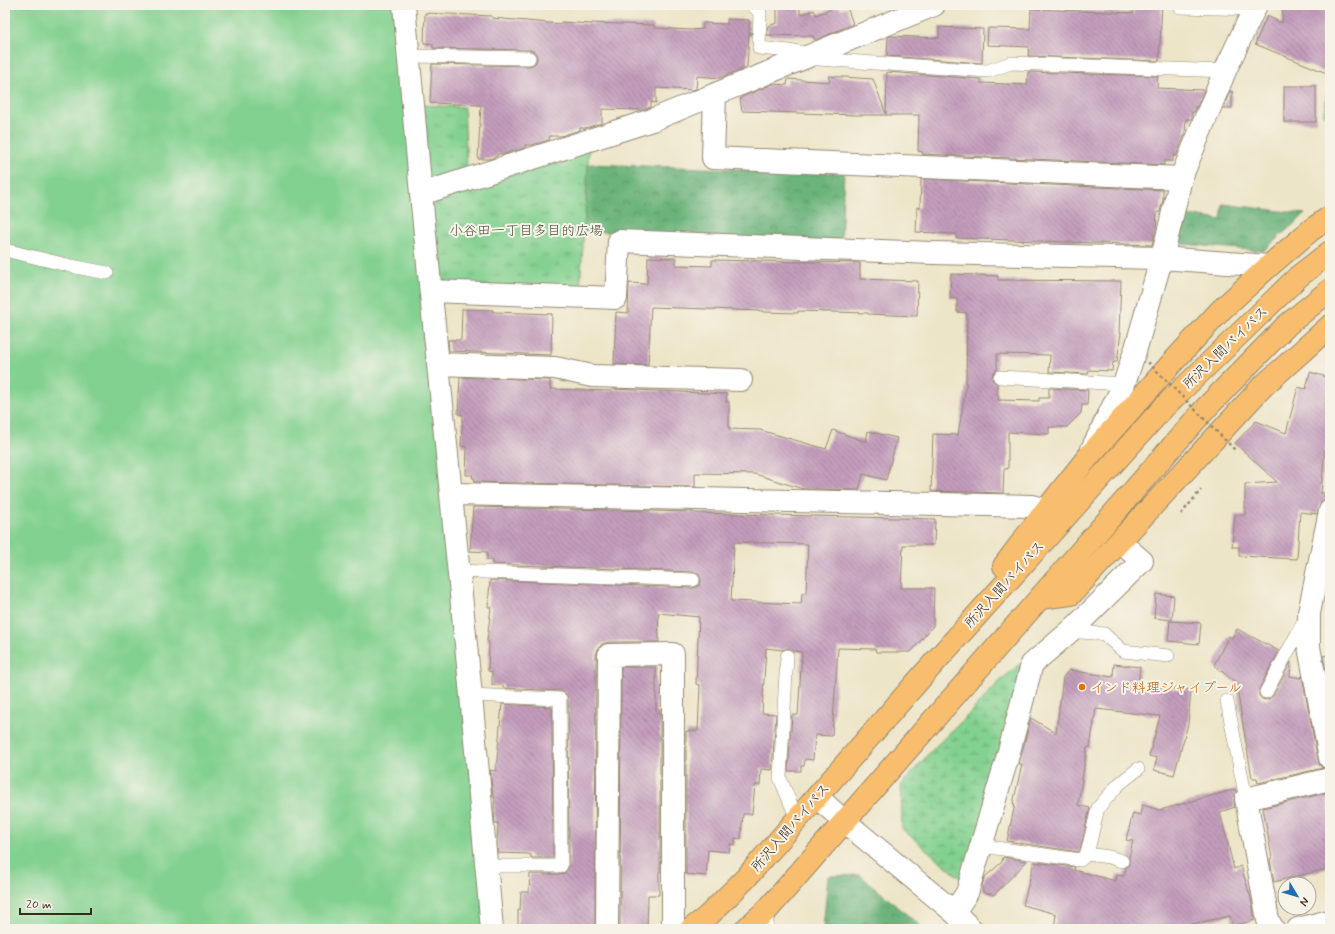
<svg xmlns="http://www.w3.org/2000/svg" width="1335" height="934" font-family="Mynerve,'Klee One',sans-serif">
  <style>
    .grass { fill: #83d190; stroke: #5f7e57 }
    .forest { fill: url(#forest-crowns); stroke: #526e4c }
    .wetland { fill: url(#wetland-marsh); stroke: #5f7e57 }
    .park { fill: url(#park-tufts); stroke: #5f7e57 }
    .building { fill: url(#building-back-hatch); fill-rule: evenodd }
    .lines { fill: none; stroke-linecap: round; stroke-linejoin: round }
    .service-casing { stroke: #948873; stroke-width: 14 }
    .minor-casing { stroke: #948873; stroke-width: 24 }
    .tertiary-casing { stroke: #948873; stroke-width: 24 }
    .trunk-casing { stroke: #948873; stroke-width: 24 }
    .path { stroke: #948873; stroke-width: 2.5; stroke-dasharray: 3 3; stroke-linecap: butt }
    .service { stroke: #fff; stroke-width: 13 }
    .minor { stroke: #fff; stroke-width: 22 }
    .tertiary { stroke: #fff; stroke-width: 22 }
    .trunk { stroke: #f9be6d; stroke-width: 22 }
    .path-bridge { stroke: #948873; stroke-width: 2.5; stroke-dasharray: 3 3; stroke-linecap: butt }
    .food-dot { fill: #e8710a; stroke: #f7f3e8; stroke-width: 1.5 }
    .labels { text-anchor: middle; stroke-width: 4; stroke-linejoin: round; paint-order: stroke }
    .park-label { font-size: 14px; fill: #4d543a; stroke: #f7f3e8 }
    .street-label { font-size: 14px; fill: #3b2a1e; stroke: #f7f3e8 }
    .food-label { font-size: 14px; fill: #c56008; stroke: #f7f3e8; text-anchor: start }
  </style>
  <defs>
    <pattern id="forest-crowns" width="20" height="18" patternUnits="userSpaceOnUse"><rect width="20" height="18" fill="#6ab37a"/><path d="M2 6a3 3 0 1 1 6 0M12 15a3 3 0 1 1 6 0" fill="none" stroke="#589263"/></pattern>
    <pattern id="wetland-marsh" width="20" height="14" patternUnits="userSpaceOnUse"><rect width="20" height="14" fill="#83d190"/><path d="M1 5h8M5 5V1M11 12h8M15 12V8" fill="none" stroke="#6caa75"/></pattern>
    <pattern id="park-tufts" width="24" height="20" patternUnits="userSpaceOnUse"><rect width="24" height="20" fill="#83d190"/><path d="M3 7l-1-3M5 7V3M7 7l1-3M15 17l-1-3M17 17v-4M19 17l1-3" fill="none" stroke="#6caa75"/></pattern>
    <pattern id="building-back-hatch" width="6" height="6" patternUnits="userSpaceOnUse"><rect width="6" height="6" fill="#c39dbc"/><path d="M-1 5l2 2M0 0l6 6M5-1l2 2" fill="none" stroke="#a08098"/></pattern>
  </defs>
  <rect width="100%" height="100%" fill="#f7f3e8"/>
  <filter id="ink" filterUnits="userSpaceOnUse"><feTurbulence type="fractalNoise" baseFrequency=".025" numOctaves="2"/><feDisplacementMap in="SourceGraphic" scale="8" xChannelSelector="R" yChannelSelector="G"/><feConvolveMatrix kernelMatrix="1 2 1 2 8 2 1 2 1" color-interpolation-filters="sRGB"/></filter>
  <filter id="wash" filterUnits="userSpaceOnUse"><feTurbulence type="fractalNoise" baseFrequency=".012" numOctaves="4" result="noise"/><feDisplacementMap in="SourceGraphic" scale="16" xChannelSelector="R" yChannelSelector="G"/><feGaussianBlur stdDeviation="0.9" result="paint"/><feColorMatrix in="noise" values="0 0 0 0 0 0 0 0 0 0 0 0 0 0 0 0 0 1.4 0 .05"/><feComposite in="paint" operator="in"/></filter>
  <g filter="url(#wash)">
    <rect width="100%" height="100%" fill="#ede5c8"/>
    <!-- grass -->
    <polygon class="grass" points="5,5 399,5 485,929 5,929"/>
    <!-- forest -->
    <g class="forest">
      <polygon points="588,164 844,173 841,242 584,231"/>
      <polygon points="1223,204 1305,214 1263,251 1183,244 1176,234 1180,214 1221,220"/>
      <polygon points="860,875 924,929 823,929 828,876"/>
    </g>
    <!-- wetland -->
    <polygon class="wetland" points="1026,659 965,882 902,829 901,785 933,749 967,716 1001,680"/>
    <!-- park -->
    <g class="park">
      <polygon points="1330,76 1330,116 1323,115"/>
      <polygon points="418,105 464,107 467,171 435,182 423,168"/>
      <polygon points="589,149 580,290 449,285 436,273 430,209 439,198"/>
    </g>
    <g id="blocks">
      <!-- building -->
      <g class="building">
        <polygon points="777,5 800,5 800,15 814,10 816,15 839,6 841,9 847,7 853,24 815,40 813,36 767,35 768,26 777,23"/>
        <polygon points="1131,5 1162,5 1159,61 1028,56 1029,47 987,45 988,28 1030,29 1031,9 1134,13"/>
        <polygon points="1283,5 1329,5 1329,74 1255,44 1267,16 1282,23"/>
        <polygon points="425,13 492,16 492,18 561,24 561,22 592,24 592,23 620,24 654,25 654,28 690,30 703,29 703,23 727,24 727,19 749,20 749,33 751,32 751,35 749,34 747,67 720,78 697,76 696,89 692,90 656,88 656,103 651,102 651,107 648,108 641,110 602,109 602,123 585,128 580,128 580,130 561,136 550,136 549,140 532,145 525,145 525,148 509,152 509,153 504,154 497,154 497,156 489,159 478,159 481,105 430,103 432,64 529,66 533,65 536,62 537,59 536,54 533,51 529,50 433,48 433,44 424,43"/>
        <polygon points="939,27 983,29 982,63 887,56 888,37 890,36 939,38"/>
        <polygon points="887,72 981,79 981,83 1027,85 1028,72 1158,76 1157,88 1204,90 1197,107 1195,107 1195,112 1192,112 1192,119 1186,119 1185,134 1176,156 1173,156 1173,161 1164,161 1164,165 922,154 923,152 918,151 919,115 856,115 742,111 740,98 773,84 787,85 788,79 830,82 828,76 873,79 886,114"/>
        <rect x="1284" y="86" width="32" height="36"/>
        <polygon points="1230,91 1232,91 1232,108 1223,108"/>
        <polygon points="921,179 1163,190 1163,200 1160,212 1157,212 1156,229 1152,245 956,238 956,234 916,232 917,207 920,208"/>
        <polygon points="648,257 676,258 676,265 712,266 712,260 860,263 860,279 918,281 917,316 868,314 868,313 798,311 798,313 763,312 763,311 651,307 648,365 614,364 616,312 628,313 629,283 647,284"/>
        <polygon points="951,274 998,276 998,280 1121,281 1119,333 1121,333 1117,362 1113,362 1112,371 1089,370 1088,374 1049,372 1050,355 997,354 997,370 994,372 992,377 993,381 997,384 997,395 999,395 998,400 1039,401 1039,398 1049,398 1049,388 1088,390 1087,405 1082,405 1081,413 1067,427 1049,427 1049,434 1008,432 1008,469 1004,469 1003,493 931,491 933,434 958,435 966,386 967,313 957,312 957,299 950,298"/>
        <polygon points="462,309 493,310 493,312 552,314 551,355 449,351 448,340 461,340"/>
        <polygon points="1310,372 1330,378 1330,449 1325,448 1321,493 1324,493 1324,496 1330,497 1330,499 1326,499 1321,502 1317,514 1300,512 1297,559 1239,556 1239,547 1232,547 1235,515 1245,515 1245,484 1277,482 1235,443 1256,421 1286,433 1298,387 1306,389"/>
        <polygon points="460,377 550,380 550,389 612,391 612,389 727,394 726,402 729,402 729,429 760,430 826,449 833,430 866,442 868,431 897,438 886,480 863,474 859,490 803,489 755,474 695,473 695,487 474,482 475,478 472,478 473,475 466,475 467,447 461,446 463,415 458,414"/>
        <path d="M473 507 694 512 695 513 935 519 934 545H903L901 588H934L933 626 911 652H876L875 649 838 648 832 736 815 735 813 760 805 759 804 766H801V771H788L792 715H798L802 652 793 651 788 648 782 650 766 648 762 713 776 714 772 770 761 769 760 785H755L752 814H743L741 839 735 838V845L730 844 729 852 708 850 706 876 686 874V731H698L700 685 696 684 699 617 658 613 659 642H609L602 644 598 649 596 655 595 929H518V910H520L521 892H529L530 874H561L565 873 569 866 568 699 567 695 561 691 503 688V685H492V672L488 671 489 642 487 641 491 607H488L490 580 693 588 696 587 700 585 701 580 698 573 693 572 492 564 493 560H487V552L470 551ZM734 542 808 544 806 593H802L801 604 731 601Z"/>
        <polygon points="1156,594 1174,596 1172,620 1154,618"/>
        <polygon points="1170,621 1201,623 1199,644 1168,641"/>
        <polygon points="1237,629 1279,651 1259,689 1259,696 1262,699 1267,700 1273,696 1291,662 1290,676 1301,678 1302,676 1318,760 1320,766 1323,768 1258,783 1257,778 1252,778 1236,683 1214,665 1229,636 1232,638"/>
        <polygon points="1330,655 1330,691 1323,656"/>
        <polygon points="1114,664 1140,667 1138,686 1191,690 1188,724 1174,775 1154,770 1157,758 1149,756 1160,716 1096,709 1090,747 1087,748 1078,805 1090,808 1080,850 1078,852 1007,841 1015,804 1013,804 1022,764 1019,764 1031,718 1056,733 1063,677 1069,670 1113,677"/>
        <polygon points="621,667 656,667 656,713 660,713 660,872 659,872 659,895 648,895 647,929 620,929"/>
        <polygon points="502,704 552,707 553,858 531,858 531,855 528,854 498,853 497,842 498,823 495,823 494,811 495,797 493,797 490,770 496,771"/>
        <polygon points="1236,789 1234,801 1235,807 1220,812 1234,869 1241,866 1251,899 1255,920 1233,926 1230,916 1169,929 1054,929 1056,914 1023,905 1034,862 1075,867 1074,870 1116,881 1117,875 1124,876 1126,868 1129,864 1129,857 1133,841 1126,840 1133,813 1140,815 1142,805 1160,810"/>
        <polygon points="1326,793 1330,814 1330,868 1274,882 1270,859 1272,858 1263,808"/>
        <polygon points="1003,857 1027,861 994,895 983,892 982,885 985,877 1002,862"/>
      </g>
    </g>
  </g>
  <g filter="url(#ink)">
    <use href="#blocks" fill-opacity="0" stroke="#948873" stroke-width="1"/>
    <g class="lines">
      <!-- service casing -->
      <g class="service-casing">
        <g id="service">
          <polyline points="752,5 760,12 759,48 800,52 804,58 988,71 1011,63 1225,71"/>
          <polyline points="1180,7 1254,9"/>
          <polyline points="409,56 529,58"/>
          <polyline points="5,250 71,266 107,273"/>
          <polyline points="1000,377 1124,384"/>
          <polyline points="459,571 693,580"/>
          <polyline points="1070,631 1104,634 1123,651 1168,656"/>
          <polyline points="787,656 780,778 797,819"/>
          <polyline points="1266,692 1306,618"/>
          <polyline points="471,695 560,699 561,866 485,866"/>
          <polyline points="1227,701 1246,799"/>
          <polyline points="982,846 1080,860 1087,854 1109,857 1122,861"/>
          <polyline points="1087,854 1098,808 1119,784 1138,769"/>
          <polyline points="766,929 768,909"/>
        </g>
      </g>
      <!-- minor casing -->
      <g class="minor-casing">
        <g id="minor">
          <polyline points="404,5 421,194 471,695 492,929"/>
          <polyline points="715,95 713,158 1181,178"/>
          <polyline points="421,194 652,120 934,5"/>
          <polyline points="431,291 616,298 619,241 933,253 1161,258 1269,266"/>
          <polyline points="438,364 555,368 592,376 741,380"/>
          <polyline points="1092,449 1124,384 1136,348 1165,246 1181,178 1225,71 1256,5"/>
          <polyline points="452,494 1032,506 1046,510 1064,510"/>
          <polyline points="1330,511 1309,613 1309,647 1330,758"/>
          <polyline points="954,912 967,893 1007,759 1032,664 1074,628 1142,561 1120,542"/>
          <polyline points="607,929 609,655 673,654 673,929"/>
          <polyline points="1273,929 1268,920 1246,799 1330,779"/>
          <polyline points="1298,929 1330,921"/>
        </g>
      </g>
      <!-- tertiary casing -->
      <g class="tertiary-casing">
        <polyline id="tertiary" points="817,797 844,821 954,912 971,929"/>
      </g>
      <!-- trunk casing -->
      <g class="trunk-casing">
        <g id="trunk">
          <polyline points="1004,566 1046,510 1088,457 1172,363 1221,310 1269,266 1311,230 1330,217"/>
          <polyline points="1040,598 1071,594 1262,387 1330,326"/>
          <polyline points="691,929 707,917 745,879 925,673 1163,408 1299,276 1330,252"/>
          <polyline points="746,929 768,909 1205,409 1287,325 1330,290"/>
        </g>
      </g>
      <!-- path -->
      <polyline class="path" points="1181,514 1201,490"/>
      <!-- service -->
      <use href="#service" class="service"/>
      <!-- minor -->
      <use href="#minor" class="minor"/>
      <!-- tertiary -->
      <use href="#tertiary" class="tertiary"/>
      <!-- trunk -->
      <use href="#trunk" class="trunk"/>
      <!-- path-bridge -->
      <polyline class="path-bridge" points="1148,362 1235,450"/>
    </g>
  </g>
  <!-- markers -->
  <circle class="food-dot" cx="1082" cy="687" r="4"/>
  <g class="labels">
    <!-- park labels -->
    <g class="park-label">
      <text x="526" y="235">小谷田一丁目多目的広場</text>
    </g>
    <!-- street labels -->
    <g class="street-label">
      <text transform="translate(1225 347) rotate(-44)" y="5">所沢入間バイパス</text>
      <text transform="translate(1004 584) rotate(-48)" y="5">所沢入間バイパス</text>
      <text transform="translate(790 827) rotate(-49)" y="5">所沢入間バイパス</text>
    </g>
    <!-- food labels -->
    <g class="food-label">
      <text x="1090" y="692">インド料理ジャイプール</text>
    </g>
  </g>
  <!-- margin -->
  <rect width="1335" height="934" fill="none" stroke="#f7f3e8" stroke-width="20"/>
  <!-- north arrow -->
  <g transform="translate(1297 896) rotate(128)"><circle r="19" fill="#f7f3e8" stroke="#aca397"/>
  <path d="M0-3L7 15L0 10L-7 15Z" fill="#1f6fb2"/>
  <text y="-6" font-size="11" font-weight="bold" text-anchor="middle" fill="#3b2a1e">N</text>
  </g>
  <!-- scale -->
  <path d="M20 908v6h71v-6" fill="none" stroke="#3b2a1e" stroke-width="2"/>
  <text x="26" y="908" font-size="12" fill="#3b2a1e" stroke="#f7f3e8" stroke-width="3" paint-order="stroke">20 m</text>
</svg>
